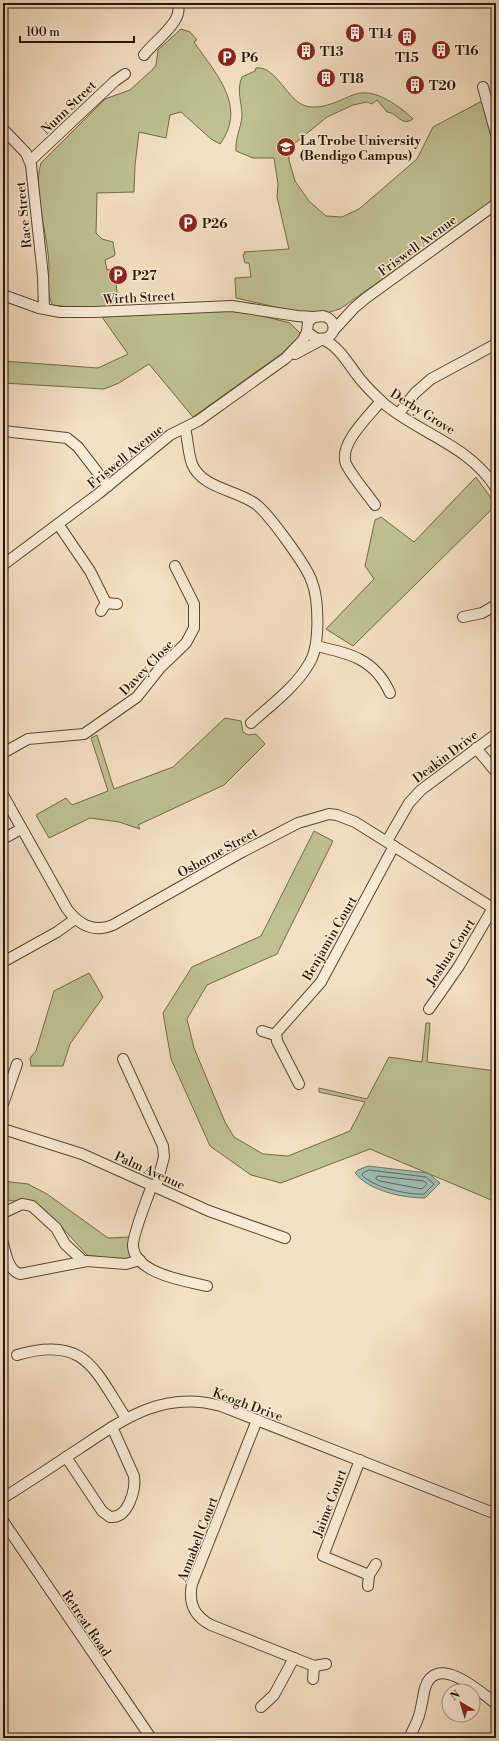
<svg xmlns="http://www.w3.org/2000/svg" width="499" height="1741" font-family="'Libre Bodoni',serif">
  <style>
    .green { fill: #bfc191; stroke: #746b4a }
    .water { fill: #9cbdb4; stroke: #6e7a6d }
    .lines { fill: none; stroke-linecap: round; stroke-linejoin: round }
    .shore { stroke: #62695c; stroke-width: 1 }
    .minor-casing { stroke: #5b4833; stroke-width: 12 }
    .minor { stroke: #f8ebd7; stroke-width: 10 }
    .labels { text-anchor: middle; stroke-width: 3; stroke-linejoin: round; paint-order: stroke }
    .poi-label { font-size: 13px; font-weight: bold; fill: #281503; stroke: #f8ebd7; text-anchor: start }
    .street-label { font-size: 13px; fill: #281503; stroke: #f8ebd7 }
  </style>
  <rect width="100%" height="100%" fill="#f4e0c2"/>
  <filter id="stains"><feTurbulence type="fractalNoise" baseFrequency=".005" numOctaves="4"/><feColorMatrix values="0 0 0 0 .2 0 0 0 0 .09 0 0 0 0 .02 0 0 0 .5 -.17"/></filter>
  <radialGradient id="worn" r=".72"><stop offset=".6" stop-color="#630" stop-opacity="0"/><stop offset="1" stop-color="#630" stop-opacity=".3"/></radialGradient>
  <!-- green -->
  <g class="green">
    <path d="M181 29 190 32 197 40 194 42C215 73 248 106 220 144L211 139 181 112 170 115 166 138 139 132 135 165 134 192 97 193 96 233 102 239 113 242 115 254 114 256 105 260 107 270 114 269 119 306 78 308 53 305C46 296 49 279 49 268 49 237 32 192 41 163L105 99 130 90 153 69 156 65 158 50Z"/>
    <path d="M256 68C276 65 288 102 306 106 318 109 328 105 339 101 346 98 355 93 362 93 379 91 402 108 413 119 401 127 398 113 387 112L377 100 372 104 367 102 353 105 327 117 295 143 289 151V160L295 181 309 201 326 216 342 217 359 209 417 159 433 127 480 102 484 105 496 150V199L340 309 326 313 297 312 236 298 235 278 251 277 249 263H245L243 255 245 254 244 252 289 249 277 197 278 184 274 158H253L236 151C235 138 241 128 242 116 242 102 236 91 242 77L255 71Z"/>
    <polygon points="239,310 290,323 300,333 299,336 281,354 193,417 149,364 119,383 104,389 3,383 3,361 98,368 128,354 102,317"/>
    <polygon points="476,477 496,505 353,646 326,629 374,579 365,566 375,520 381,517 414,542"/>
    <polygon points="225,718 241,721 243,732 248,735 256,734 265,744 224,785 138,825 140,829 119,822 90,818 49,838 36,815 66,798 72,805 108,791 91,738 97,735 114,789 173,767"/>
    <polygon points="314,831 333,841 277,954 207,985 187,1019 194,1048 225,1122 234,1137 263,1154 288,1156 350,1131 365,1102 319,1092 319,1088 367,1099 389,1057 422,1062 426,1023 430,1023 427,1062 496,1071 496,1202 370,1149 281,1183 251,1175 210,1146 171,1059 163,1013 192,967 261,936"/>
    <polygon points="89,973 103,997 70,1044 63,1066 31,1066 30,1058 36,1051 54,991"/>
    <polygon points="3,1181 28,1184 47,1194 108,1238 131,1237 131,1256 128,1259 119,1260 87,1255 59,1224 23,1200 13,1201 3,1199"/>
  </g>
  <!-- water -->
  <path class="water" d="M368 1166 428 1173 440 1183 425 1198C403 1198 369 1191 355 1173L358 1170Z"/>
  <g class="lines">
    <!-- shore -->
    <g class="shore">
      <path d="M369 1170 426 1177 434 1184 424 1194C408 1195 372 1187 362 1175L363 1173Z"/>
      <polygon points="378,1176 424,1181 427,1184 422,1189 380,1181 376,1179"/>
    </g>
    <!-- minor casing -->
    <g class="minor-casing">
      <g id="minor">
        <path d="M144 55C153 42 186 20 177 3"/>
        <polyline points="483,87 496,134"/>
        <polyline points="3,129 26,153 31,165 43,276 44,309"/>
        <polyline points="30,161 115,81 125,74"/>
        <polyline points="3,295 39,308 60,312 94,312 232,306 297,316 314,317"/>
        <path d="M323 316C331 318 335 323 333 332L328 338 317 339 307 332 308 322 314 317Z"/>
        <polyline points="334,330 354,308 366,298 496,204"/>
        <path d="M324 340C339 347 347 362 357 375 364 385 373 393 382 402 419 434 468 444 496 488"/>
        <polyline points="295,354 321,340"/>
        <polyline points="399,413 415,393 431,379 496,344"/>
        <path d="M185 428C188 440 188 453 192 464 202 489 239 490 257 505 270 516 307 566 312 582 319 600 320 645 310 662 297 686 271 705 251 723"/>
        <polyline points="3,431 67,438 78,447 108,486"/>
        <path d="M375 505C366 492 353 478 346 464 338 444 370 415 381 401"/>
        <polyline points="58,524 90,571 106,603"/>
        <polyline points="3,565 98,494 170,435 198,421 286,358 303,340 307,332"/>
        <polyline points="101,611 106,603 117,604"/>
        <polyline points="463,617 482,613 496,605"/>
        <path d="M316 646C349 653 375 659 390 693"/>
        <polyline points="476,748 496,772"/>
        <polyline points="3,753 28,739 84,734 137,697 160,668 186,643 194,628 194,604 175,566"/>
        <path d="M3 795 67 909C79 925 94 933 113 925L242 852 298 823 329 814 337 815 355 822 496 910"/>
        <polyline points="3,839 21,829"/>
        <polyline points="387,841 409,803 421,790 496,734"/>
        <polyline points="3,962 57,932 75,919"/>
        <polyline points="429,1009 459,966 493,908"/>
        <polyline points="262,1031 275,1035"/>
        <polyline points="123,1059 163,1146 164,1157 156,1187"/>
        <polyline points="299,1084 277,1041 276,1033 321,982 394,846"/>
        <polyline points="3,1104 17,1064"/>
        <polyline points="3,1129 82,1154 209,1211 285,1238"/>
        <path d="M152 1185C148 1197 132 1236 133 1246 135 1274 186 1281 207 1286"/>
        <polyline points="3,1213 22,1204 32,1206 56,1228 65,1244 80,1258 81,1262"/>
        <path d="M3 1243C6 1254 8 1270 20 1274L87 1261 126 1264 140 1260"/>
        <path d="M17 1355C85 1335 94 1369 126 1418"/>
        <path d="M257 1420 192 1584C188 1603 194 1616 211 1625L314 1666 326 1664"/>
        <path d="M66 1457 102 1511 110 1517C128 1519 136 1490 134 1476L112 1427"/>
        <polyline points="360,1460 323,1556 369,1575"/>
        <path d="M3 1498C29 1482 54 1465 80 1448 125 1418 164 1390 221 1406L496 1514"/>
        <polyline points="3,1521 151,1738"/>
        <polyline points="368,1586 369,1575 376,1564"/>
        <polyline points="313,1679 314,1666"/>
        <polyline points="261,1707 274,1695 294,1658"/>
        <path d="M409 1738C413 1730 418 1721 420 1712 422 1704 423 1696 425 1688 436 1652 481 1692 496 1704"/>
      </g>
    </g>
    <!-- minor -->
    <use href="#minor" class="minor"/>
  </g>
  <!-- icons -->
  <defs>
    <g id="building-disc" transform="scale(1)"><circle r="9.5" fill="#8f2418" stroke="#f8ebd7"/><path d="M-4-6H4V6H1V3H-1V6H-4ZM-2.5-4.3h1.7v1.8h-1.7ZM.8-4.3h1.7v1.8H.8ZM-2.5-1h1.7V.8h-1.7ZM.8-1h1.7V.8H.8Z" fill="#fff"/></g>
    <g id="parking-disc" transform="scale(1)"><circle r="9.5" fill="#8f2418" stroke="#f8ebd7"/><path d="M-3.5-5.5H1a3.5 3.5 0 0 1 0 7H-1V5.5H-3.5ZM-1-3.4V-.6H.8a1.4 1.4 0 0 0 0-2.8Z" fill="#fff"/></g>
    <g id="university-disc" transform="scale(1)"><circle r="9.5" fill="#8f2418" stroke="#f8ebd7"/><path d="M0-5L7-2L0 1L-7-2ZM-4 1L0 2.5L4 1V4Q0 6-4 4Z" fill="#fff"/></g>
  </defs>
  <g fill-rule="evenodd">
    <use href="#building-disc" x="355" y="33"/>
    <use href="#building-disc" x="407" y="37"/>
    <use href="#building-disc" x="441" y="50"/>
    <use href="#building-disc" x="306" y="51"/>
    <use href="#parking-disc" x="227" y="57"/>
    <use href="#building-disc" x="326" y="78"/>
    <use href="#building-disc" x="415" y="85"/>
    <use href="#university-disc" x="286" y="147"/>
    <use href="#parking-disc" x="188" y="223"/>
    <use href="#parking-disc" x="118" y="275"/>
  </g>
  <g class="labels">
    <!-- poi labels -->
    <g class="poi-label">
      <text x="369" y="38">T14</text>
      <text x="455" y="55">T16</text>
      <text x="320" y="56">T13</text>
      <text x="241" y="62">P6</text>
      <text x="407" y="62" text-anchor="middle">T15</text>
      <text x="340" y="83">T18</text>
      <text x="429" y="90">T20</text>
      <text x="300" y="145">La Trobe University<tspan x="300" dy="15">(Bendigo Campus)</tspan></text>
      <text x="202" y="228">P26</text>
      <text x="132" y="280">P27</text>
    </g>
    <!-- street labels -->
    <g class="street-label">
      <text transform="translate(68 107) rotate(-44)" y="5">Nunn Street</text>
      <text transform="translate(23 215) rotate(-96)" y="5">Race Street</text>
      <text transform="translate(417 245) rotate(-36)" y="5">Friswell Avenue</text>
      <text transform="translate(139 297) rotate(-3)" y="5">Wirth Street</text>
      <text transform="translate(423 411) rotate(32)" y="5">Derby Grove</text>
      <text transform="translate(125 456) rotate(-39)" y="5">Friswell Avenue</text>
      <text transform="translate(146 667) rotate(-46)" y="5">Davey Close</text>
      <text transform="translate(445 756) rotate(-37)" y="5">Deakin Drive</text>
      <text transform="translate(217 852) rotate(-29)" y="5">Osborne Street</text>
      <text transform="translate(329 938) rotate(-60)" y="5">Benjamin Court</text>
      <text transform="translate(450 952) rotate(-57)" y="5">Joshua Court</text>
      <text transform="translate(150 1170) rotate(24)" y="5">Palm Avenue</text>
      <text transform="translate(248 1404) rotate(20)" y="5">Keogh Drive</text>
      <text transform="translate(329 1503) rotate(-69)" y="5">Jaime Court</text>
      <text transform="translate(197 1539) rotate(-69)" y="5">Annabell Court</text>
      <text transform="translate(87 1623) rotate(56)" y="5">Retreat Road</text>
    </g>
  </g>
  <!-- margin -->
  <rect width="499" height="1741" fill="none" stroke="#f4e0c2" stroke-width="16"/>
  <rect x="4" y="4" width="491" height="1733" fill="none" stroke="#281503" stroke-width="2"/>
  <rect x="8" y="8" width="483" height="1725" fill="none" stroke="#281503"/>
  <!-- north arrow -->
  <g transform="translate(461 1703) rotate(322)"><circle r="19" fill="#f8ebd7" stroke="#a59582"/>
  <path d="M0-3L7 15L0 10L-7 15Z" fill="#8f2418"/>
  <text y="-6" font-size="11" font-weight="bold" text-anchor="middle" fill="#281503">N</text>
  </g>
  <!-- scale -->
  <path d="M20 36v6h114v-6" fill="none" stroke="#281503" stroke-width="2"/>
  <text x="26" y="36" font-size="12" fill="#281503" stroke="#f8ebd7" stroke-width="3" paint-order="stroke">100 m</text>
  <rect width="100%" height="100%" filter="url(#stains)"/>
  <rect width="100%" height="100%" fill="url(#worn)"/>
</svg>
